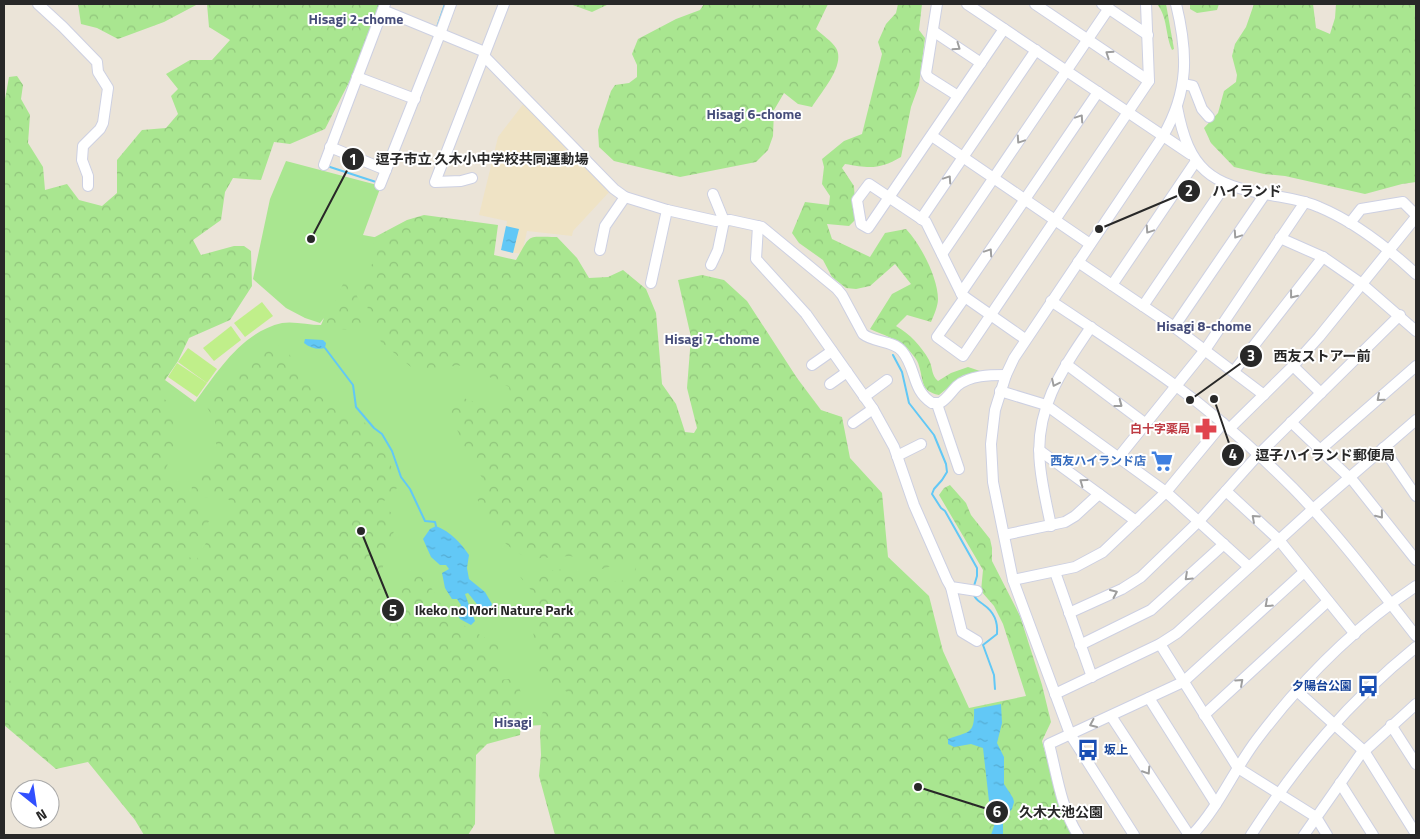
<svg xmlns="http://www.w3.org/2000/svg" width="1420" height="839" font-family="'Titillium Web','Noto Sans JP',sans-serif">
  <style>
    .education { fill: #efe3c5 }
    .grass { fill: #a9e690 }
    .forest { fill: url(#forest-crowns) }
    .pitch { fill: #c0ef8a }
    .water { fill: url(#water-ripples) }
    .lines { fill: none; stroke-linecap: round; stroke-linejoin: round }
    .stream { stroke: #62c8f6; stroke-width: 2 }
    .minor-casing { stroke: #cdd0e2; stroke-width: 12 }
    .minor { stroke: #fff; stroke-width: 10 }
    .oneway { stroke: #9e9e9e }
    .labels { text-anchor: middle; stroke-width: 4; stroke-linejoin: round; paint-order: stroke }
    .health-label { font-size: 12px; font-weight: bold; fill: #be3a42; stroke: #fff; text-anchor: end }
    .shop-label { font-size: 12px; font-weight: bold; fill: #366cbe; stroke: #fff; text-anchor: end }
    .transit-label { font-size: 12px; font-weight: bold; fill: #164399; stroke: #fff; text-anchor: end }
    .neighbourhood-label { font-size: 14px; font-weight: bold; fill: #464d7a; stroke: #fff }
    .leader { fill: none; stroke: #282828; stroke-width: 2 }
    .callout-dot { fill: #282828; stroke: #fff; stroke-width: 2 }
    .mark-label { font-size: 15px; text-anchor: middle; font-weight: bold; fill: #fff }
    .callout-label { font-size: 14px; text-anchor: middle; font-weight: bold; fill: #282828; stroke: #fff; stroke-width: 4; stroke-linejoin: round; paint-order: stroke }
  </style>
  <defs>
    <pattern id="forest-crowns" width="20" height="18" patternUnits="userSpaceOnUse" patternTransform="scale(1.25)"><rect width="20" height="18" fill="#a9e690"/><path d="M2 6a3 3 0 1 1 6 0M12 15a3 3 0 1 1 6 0" fill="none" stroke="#91c57c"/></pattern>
    <pattern id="water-ripples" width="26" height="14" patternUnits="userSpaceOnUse" patternTransform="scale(1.25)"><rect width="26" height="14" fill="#62c8f6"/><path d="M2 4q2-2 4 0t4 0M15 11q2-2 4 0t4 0" fill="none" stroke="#55acd3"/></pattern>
  </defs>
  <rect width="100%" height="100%" fill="#ebe4d8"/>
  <!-- education -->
  <polygon class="education" points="524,103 611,190 573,231 572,236 527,231 522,254 503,251 507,221 479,215 498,137"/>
  <!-- grass -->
  <path class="grass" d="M286 161 381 186 363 235 488 258 803 710 474 729 4 712V518L130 388 165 380 195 402C218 371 242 332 282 323 294 321 309 325 321 325L324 318 320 323 305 318 286 308 253 279 270 199Z"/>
  <!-- forest -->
  <g class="forest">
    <polygon points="78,4 198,4 164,22 118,39 97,28 81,24"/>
    <polygon points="207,4 381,4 363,55 325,129 290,144 274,142 261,180 233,178 225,192 221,220 193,240 201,255 234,246 244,246 251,251 252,286 230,320 189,338 178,361 161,386 162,396 181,418 166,470 210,520 184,554 196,561 207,541 237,513 227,497 199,498 192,490 190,474 217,464 215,421 207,407 242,367 261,352 283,344 309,386 362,419 384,448 399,486 383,502 397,521 377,586 390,597 420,569 448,616 502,648 499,680 510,679 519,685 523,703 520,735 487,744 476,755 475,824 468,835 144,835 135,820 88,762 56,769 4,725 4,686 15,676 10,663 4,659 4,105 9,77 17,76 23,85 21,99 30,115 28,143 43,167 45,190 67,184 79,200 102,206 117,193 117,160 142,130 166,128 178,114 171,96 178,89 166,74 190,60 212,60 230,40 209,27"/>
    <polygon points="570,4 609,4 592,12"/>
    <path d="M704 4H828L816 29C822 35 832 41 836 48 846 65 821 92 812 107L798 104 784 93 774 110 773 136 768 150 756 162 680 177 614 161 599 147 598 130 611 91 615 85 629 83 637 77V65L632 54 638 39 676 19 700 10Z"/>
    <path d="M898 4H922L919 30 925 38 919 85 911 107 901 157C879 170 869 168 845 164L842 168 854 186 856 219 849 226 827 224 832 239 870 257 885 233 906 229C921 245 938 278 938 299 938 306 934 315 931 322L907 315 896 326C910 334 921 346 929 360 933 368 931 375 938 381L951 373 968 367 980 371 962 376 939 395C920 391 924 381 919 366 918 360 912 354 908 349 898 339 883 335 870 329L892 294 911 284 895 264 870 286 856 289 846 288 832 277 823 260 799 243 792 233 805 202 829 205 830 196 822 184 824 167 822 159 844 141 862 134 882 54 878 42 886 24 896 13Z"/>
    <path d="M1157 4H1166L1174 49 1172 50C1165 34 1168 18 1157 4Z"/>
    <polygon points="1190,4 1219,4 1217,10 1197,13 1190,9"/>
    <polygon points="1254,4 1313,4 1316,28 1330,34 1335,18 1336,4 1416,4 1416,182 1402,184 1365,194 1285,176 1264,174 1234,167 1211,143 1204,128 1218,113 1224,91 1236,82 1237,75 1232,56 1235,44 1246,27"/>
    <path d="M424 215 498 225 494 255 516 260C532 233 525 237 557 237L577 258 589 278 608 277 623 270 646 289 656 313 662 384 676 404 685 432 694 433 697 428 687 388 691 337 678 280 702 275 724 280 747 301 797 378 821 410 842 417 850 458 882 493 888 557 929 596 943 651 969 708 1026 696 1003 624 994 606 981 591 983 570 939 495 944 488 950 485 966 503 971 515 990 539 992 548V561L1020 616 1042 685 1051 722 1042 741 1063 818 1072 835H555L539 776 541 755 540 733 544 700 575 697 540 675 531 619 527 604 531 590 517 573 568 569 613 582 634 579 636 559 602 569 593 559 569 556 530 559 514 551 504 542 475 496 483 479 472 463 449 412 450 406 456 398 461 397 499 411 512 403 509 387 466 365 420 369 411 367 381 342 371 321 362 286V275L374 262 373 238 407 220Z"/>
    <path d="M346 277C359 288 360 311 363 326 354 335 336 327 325 325Z"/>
  </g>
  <!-- pitch -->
  <g class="pitch">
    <polygon points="262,302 273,316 245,337 234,323"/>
    <polygon points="231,326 241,340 214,361 203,348"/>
    <polygon points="188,348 217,369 207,383 178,362"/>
    <polygon points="177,363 207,383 197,397 168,377"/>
  </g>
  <!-- water -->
  <g class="water">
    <polygon points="506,226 519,229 513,253 501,250"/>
    <path d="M305 339 323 340 326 343 325 348C318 350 310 348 304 343Z"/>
    <path d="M436 526C451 532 460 542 469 555L467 568 469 579 485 592 492 604 490 608H480L468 593 465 594 475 621 471 625 460 619 456 612 460 608 461 605 457 599H452L445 588 442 573 449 569 446 565H440L431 557 423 539 430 529Z"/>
    <path d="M1001 704 1002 723 997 743 1004 757V784L1013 798 1014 802 1012 809 1003 819V835H991L994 826 997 813 989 801 983 748 971 744 954 747 948 744V739C969 731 975 735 974 709Z"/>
  </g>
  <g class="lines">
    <!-- stream -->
    <g class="stream">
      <polyline points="437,27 445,4"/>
      <polyline points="330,167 376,182 378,181"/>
      <polyline points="325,348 353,385 356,407 374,428 382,434 392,451 401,477 410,489 425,521 435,522 436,526"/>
      <polyline points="893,355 902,372 909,403 934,435 946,464 947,472 942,480 934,489 932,494 941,508 945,511 977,568 977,576 974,586"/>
      <path d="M973 593C975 600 979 601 984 605 994 612 998 623 997 634L983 645 994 675 995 689"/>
    </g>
    <!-- minor casing -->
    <g class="minor-casing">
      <g id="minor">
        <polyline points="38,4 63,27 97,62 98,72 108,88 103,123 100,129 83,146 82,160 88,176 88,186"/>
        <polyline points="937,4 926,73 928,77 958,96"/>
        <polyline points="967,4 1190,154"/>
        <polyline points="1035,4 1149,81"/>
        <polyline points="1102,4 1148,35"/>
        <polyline points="383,10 485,52"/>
        <polyline points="1004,29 868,228 861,224 857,200 869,184 926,222 962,295 1025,339"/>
        <polyline points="933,31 981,63"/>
        <path d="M484 56 614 189 625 197 667 210 716 221 730 220 762 227 837 289 842 295 863 334C874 343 893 340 902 351 917 369 911 389 932 403H940C947 399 951 392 957 386 970 375 990 375 1006 375"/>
        <polyline points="357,77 415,99"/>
        <polyline points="1183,84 1193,86 1202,109 1209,117"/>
        <path d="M1177 107C1189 170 1210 185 1271 195 1287 198 1304 200 1319 207 1355 222 1388 248 1416 274"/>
        <polyline points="932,136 1090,244"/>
        <polyline points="330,147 386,170"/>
        <polyline points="324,165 385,4"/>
        <polyline points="472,178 461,181 435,182 504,4"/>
        <polyline points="380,185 440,34 451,4"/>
        <polyline points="921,219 1036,50"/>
        <polyline points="1350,223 1361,209 1403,202 1416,215"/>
        <polyline points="758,226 756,259 806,314 873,409 894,447 914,505 947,580 951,587 977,591"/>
        <polyline points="1280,238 1323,257 1362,284 1416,331"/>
        <polyline points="600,250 605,226 625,197"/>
        <polyline points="942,254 1109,8"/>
        <polyline points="1078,262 1174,327 1264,395"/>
        <polyline points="711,265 718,250 724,221 713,194"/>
        <polyline points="651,283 667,210"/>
        <polyline points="1112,285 1196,161"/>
        <polyline points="961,293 1098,92"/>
        <polyline points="965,297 937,337 963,356 1149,81 1146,4"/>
        <path d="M1051 301C1093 329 1135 356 1176 386 1217 416 1257 452 1293 488 1338 534 1377 586 1416 636"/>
        <polyline points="1143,306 1226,184"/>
        <polyline points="1174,327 1265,194"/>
        <polyline points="1066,364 1146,424"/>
        <polyline points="812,365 832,351"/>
        <polyline points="1293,366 1321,393"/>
        <polyline points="1234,371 1323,257"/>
        <polyline points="830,384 847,372"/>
        <polyline points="1000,391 1046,405 1166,492 1249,567"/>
        <polyline points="864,397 887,380"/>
        <polyline points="937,404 959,469"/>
        <polyline points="1291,422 1354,482 1416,560"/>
        <polyline points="853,423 873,409"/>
        <polyline points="1229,429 1293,366 1319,337 1416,217"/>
        <polyline points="1383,448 1416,496"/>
        <polyline points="1321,449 1416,366"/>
        <polyline points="1039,450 1136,521"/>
        <polyline points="897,456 921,444"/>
        <polyline points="1118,458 1205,350 1305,202"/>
        <polyline points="1226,491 1279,540 1355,634"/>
        <path d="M1051 526C1047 506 1042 486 1040 465 1034 410 1061 371 1091 327"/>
        <polyline points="1004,535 1065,522 1075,516 1099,494"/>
        <polyline points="1055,572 1092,677"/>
        <polyline points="1013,580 1075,567 1103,552 1166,492 1223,423"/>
        <polyline points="951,587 962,632 977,641"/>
        <polyline points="1069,613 1122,589 1141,577 1199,521 1258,455 1400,315"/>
        <polyline points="1160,644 1238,768 1316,817 1327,835"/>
        <polyline points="1080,645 1151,610 1224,544"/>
        <polyline points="1297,691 1364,751 1416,834"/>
        <polyline points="1055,694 1160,644 1177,633 1313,509 1416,420"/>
        <polyline points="1149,698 1216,804"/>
        <polyline points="1204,715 1328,601"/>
        <polyline points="1111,716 1189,835"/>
        <polyline points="1391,725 1416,764"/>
        <polyline points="1340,783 1373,835"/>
        <path d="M1078 835C1061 808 1057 775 1049 744L1183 682 1304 572"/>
        <path d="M1134 835 1070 734 1013 580 993 482 991 444 995 410 1006 375 1014 358 1163 136C1189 91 1188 53 1176 4"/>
        <path d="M1192 835C1219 807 1234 769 1258 738 1302 680 1356 626 1416 586"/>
        <path d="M1251 835C1298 762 1348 702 1416 647"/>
        <polyline points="1304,835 1360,755 1416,704"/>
      </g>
    </g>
    <!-- minor -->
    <use href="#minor" class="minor"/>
  </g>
  <!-- one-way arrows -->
  <defs><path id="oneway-chevron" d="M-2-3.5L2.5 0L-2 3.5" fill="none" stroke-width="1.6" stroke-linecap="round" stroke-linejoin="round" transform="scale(1.25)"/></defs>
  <g class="oneway">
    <use href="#oneway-chevron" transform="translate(957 47) rotate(35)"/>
    <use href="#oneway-chevron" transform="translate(1109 54) rotate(-146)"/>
    <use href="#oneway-chevron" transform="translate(1080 118) rotate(-56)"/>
    <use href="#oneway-chevron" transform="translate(1020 140) rotate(124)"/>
    <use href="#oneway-chevron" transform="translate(948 179) rotate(-56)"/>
    <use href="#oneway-chevron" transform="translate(1149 230) rotate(124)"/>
    <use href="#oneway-chevron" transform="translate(1237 235) rotate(124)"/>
    <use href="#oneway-chevron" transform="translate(989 252) rotate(-56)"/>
    <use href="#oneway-chevron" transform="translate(1293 295) rotate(128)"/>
    <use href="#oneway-chevron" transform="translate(1055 383) rotate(116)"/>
    <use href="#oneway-chevron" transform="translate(1380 398) rotate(139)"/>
    <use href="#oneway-chevron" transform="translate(1119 404) rotate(37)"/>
    <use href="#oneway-chevron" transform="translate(1083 482) rotate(-144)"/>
    <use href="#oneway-chevron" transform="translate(1380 515) rotate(51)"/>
    <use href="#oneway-chevron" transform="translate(1255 518) rotate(-138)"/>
    <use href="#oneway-chevron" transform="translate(1188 577) rotate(137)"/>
    <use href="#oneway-chevron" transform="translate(1114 593) rotate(-24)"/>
    <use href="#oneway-chevron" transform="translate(1268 604) rotate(138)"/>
    <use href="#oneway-chevron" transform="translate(1240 682) rotate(-42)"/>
    <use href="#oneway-chevron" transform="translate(1093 724) rotate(156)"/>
    <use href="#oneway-chevron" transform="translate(1147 771) rotate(57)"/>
  </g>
  <!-- icons -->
  <defs>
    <g id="pharmacy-bare" transform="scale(1.725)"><path d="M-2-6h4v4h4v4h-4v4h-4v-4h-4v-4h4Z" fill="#e0444e" stroke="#fff" stroke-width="2.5" paint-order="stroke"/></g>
    <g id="supermarket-bare" transform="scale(1.725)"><path d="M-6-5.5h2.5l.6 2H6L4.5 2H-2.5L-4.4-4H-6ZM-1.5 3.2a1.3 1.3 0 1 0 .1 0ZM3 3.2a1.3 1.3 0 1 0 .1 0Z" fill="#3f7fe0" stroke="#fff" stroke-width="2.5" paint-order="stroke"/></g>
    <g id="bus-bare" transform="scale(1.725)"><path d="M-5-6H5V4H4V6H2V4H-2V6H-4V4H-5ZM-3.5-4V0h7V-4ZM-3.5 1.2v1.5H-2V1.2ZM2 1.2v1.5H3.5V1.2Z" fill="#1a4fb4" stroke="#fff" stroke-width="2.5" paint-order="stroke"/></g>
  </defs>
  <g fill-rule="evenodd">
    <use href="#pharmacy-bare" x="1206" y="429"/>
    <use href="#supermarket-bare" x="1162" y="461"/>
    <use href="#bus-bare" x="1368" y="686"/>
    <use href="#bus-bare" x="1088" y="750"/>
  </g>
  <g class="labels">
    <!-- health labels -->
    <g class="health-label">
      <text x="1190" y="433">白十字薬局</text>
    </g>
    <!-- shop labels -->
    <g class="shop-label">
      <text x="1146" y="465">西友ハイランド店</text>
    </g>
    <!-- transit labels -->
    <g class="transit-label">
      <text x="1352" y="690">夕陽台公園</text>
      <text x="1104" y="754" text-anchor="start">坂上</text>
    </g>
    <!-- neighbourhood labels -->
    <g class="neighbourhood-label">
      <text x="356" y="24">Hisagi 2-chome</text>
      <text x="754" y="119">Hisagi 6-chome</text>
      <text x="1204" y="331">Hisagi 8-chome</text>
      <text x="712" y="344">Hisagi 7-chome</text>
      <text x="513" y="727">Hisagi</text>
    </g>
  </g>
  <!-- callouts -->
  <path class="leader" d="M311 239L353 159M1099 229L1189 191M1190 400L1251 356M1214 399L1233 455M361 531L393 610M918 787L997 812"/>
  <g class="callout-dot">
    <circle cx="311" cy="239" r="5"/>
    <circle cx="1099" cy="229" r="5"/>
    <circle cx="1190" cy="400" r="5"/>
    <circle cx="1214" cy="399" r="5"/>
    <circle cx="361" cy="531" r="5"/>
    <circle cx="918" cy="787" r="5"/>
    <circle cx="353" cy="159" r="12"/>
    <circle cx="1189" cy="191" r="12"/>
    <circle cx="1251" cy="356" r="12"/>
    <circle cx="1233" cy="455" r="12"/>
    <circle cx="393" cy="610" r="12"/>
    <circle cx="997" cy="812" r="12"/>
  </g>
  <g class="mark-label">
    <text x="353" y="165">1</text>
    <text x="1189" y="196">2</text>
    <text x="1251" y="361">3</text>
    <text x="1233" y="460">4</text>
    <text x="393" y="616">5</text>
    <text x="997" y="817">6</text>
  </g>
  <g class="callout-label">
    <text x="482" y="164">逗子市立 久木小中学校共同運動場</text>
    <text x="1247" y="196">ハイランド</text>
    <text x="1322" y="361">西友ストアー前</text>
    <text x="1325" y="460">逗子ハイランド郵便局</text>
    <text x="494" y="615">Ikeko no Mori Nature Park</text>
    <text x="1061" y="817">久木大池公園</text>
  </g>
  <!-- border -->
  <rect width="1420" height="839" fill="none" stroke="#282828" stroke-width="10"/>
  <!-- north arrow -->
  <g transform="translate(35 804) rotate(150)"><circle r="24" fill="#ffffff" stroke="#a9a9a9"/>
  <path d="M0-4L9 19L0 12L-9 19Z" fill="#314fff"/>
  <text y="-8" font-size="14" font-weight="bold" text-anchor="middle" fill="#282828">N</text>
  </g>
</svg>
